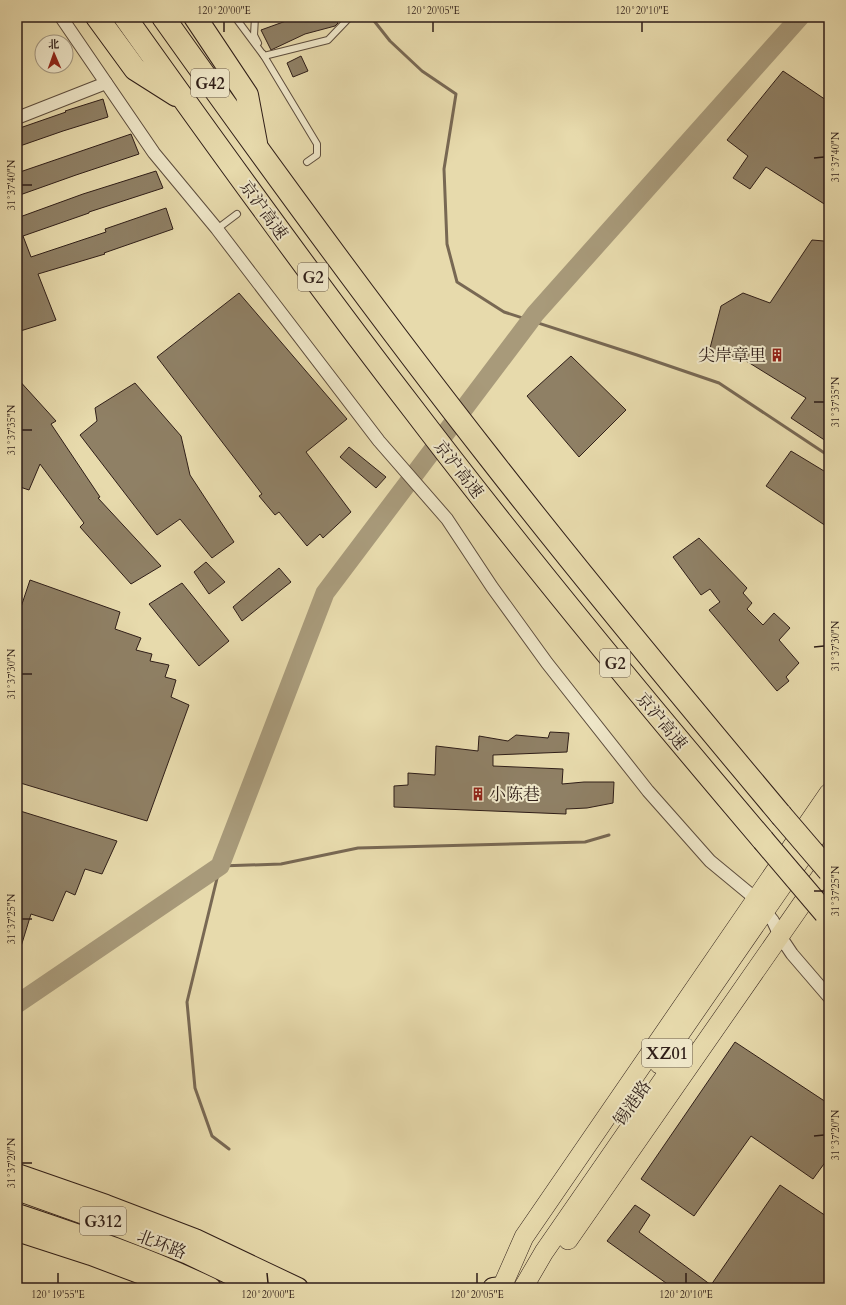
<svg xmlns="http://www.w3.org/2000/svg" width="846" height="1305" font-family="Cardo,'Noto Serif SC',serif">
  <style>
    .lines { fill: none; stroke-linecap: round; stroke-linejoin: round }
    .stream { stroke: #786853; stroke-width: 3 }
    .river { stroke: #a89a7a; stroke-width: 19 }
    .building { fill: #8f8065; stroke: #2f1e18 }
    .service-casing { stroke: #5d4d3d; stroke-width: 8 }
    .minor-casing { stroke: #5d4d3d; stroke-width: 14 }
    .primary-casing { stroke: #2f1e18; stroke-width: 20 }
    .trunk-casing { stroke: #2f1e18; stroke-width: 22 }
    .motorway-casing { stroke: #2f1e18; stroke-width: 24 }
    .service { stroke: #efe7c9; stroke-width: 6 }
    .minor { stroke: #efe7c9; stroke-width: 12 }
    .primary { stroke: #e7daac; stroke-width: 19 }
    .trunk { stroke: #e7daac; stroke-width: 20 }
    .motorway { stroke: #e7daac; stroke-width: 22 }
    .motorway-bridge-casing { stroke: #2f1e18; stroke-width: 24; stroke-linecap: butt }
    .motorway-bridge { stroke: #e7daac; stroke-width: 22 }
    .ticks { fill: none; stroke: #2f1e18; stroke-width: 1.5 }
    .labels { text-anchor: middle; stroke-width: 4; stroke-linejoin: round; paint-order: stroke }
    .shield { fill: #efe7c9; stroke: #695a4d; stroke-width: 1 }
    .shield-label { font-size: 16px; font-weight: bold; fill: #2f1e18 }
    .street-label { font-size: 17px; fill: #2f1e18; stroke: #efe7c9 }
    .poi-label { font-size: 17px; fill: #2f1e18; stroke: #efe7c9; text-anchor: end }
    .neatline { fill: none; stroke: #2f1e18; stroke-width: 1.5 }
    .ticks-label { font-size: 10px; text-anchor: middle; fill: #2f1e18 }
  </style>
  <rect width="100%" height="100%" fill="#e7daac"/>
  <filter id="stains"><feTurbulence type="fractalNoise" baseFrequency=".005" numOctaves="4"/><feColorMatrix values="0 0 0 0 .2 0 0 0 0 .09 0 0 0 0 .02 0 0 0 .5 -.17"/></filter>
  <radialGradient id="worn" r=".72"><stop offset=".6" stop-color="#630" stop-opacity="0"/><stop offset="1" stop-color="#630" stop-opacity=".3"/></radialGradient>
  <g class="lines">
    <!-- stream -->
    <g class="stream">
      <polyline points="371,17 390,41 422,71 456,94 444,169 447,244 457,282 504,312 637,355 719,383 829,456"/>
      <polyline points="229,1149 212,1136 195,1088 187,1002 220,866 281,864 358,848 585,842 609,835"/>
    </g>
    <!-- river -->
    <polyline class="river" points="17,1004 220,866 325,593 530,321 535,314 800,17"/>
  </g>
  <!-- building -->
  <g class="building">
    <polygon points="297,17 335,17 338,23 335,26 305,34 271,50 261,30"/>
    <polygon points="301,56 308,71 293,77 287,63"/>
    <polygon points="783,71 829,102 829,207 766,167 750,189 733,178 748,156 727,140"/>
    <polygon points="103,99 108,117 63,131 17,147 17,129 66,112 65,111"/>
    <polygon points="131,134 139,154 76,175 17,196 17,173"/>
    <polygon points="156,171 163,188 89,212 89,213 23,236 31,257 106,232 105,229 166,208 173,229 104,253 105,254 38,274 56,320 17,332 17,218 83,194"/>
    <polygon points="812,240 824,241 829,245 829,443 791,418 806,398 743,359 709,352 721,306 743,293 770,303"/>
    <polygon points="239,293 347,419 306,452 351,512 323,538 320,534 307,546 279,512 275,515 259,496 262,494 157,357"/>
    <polygon points="571,356 626,410 579,457 527,396"/>
    <polygon points="17,378 56,421 51,424 100,497 98,498 161,566 131,584 80,527 84,523 40,464 29,490 17,486"/>
    <polygon points="135,383 181,436 190,475 234,542 212,558 180,519 157,535 80,435 97,421 95,408"/>
    <polygon points="349,447 386,477 376,488 340,457"/>
    <polygon points="791,451 829,474 829,528 766,486"/>
    <polygon points="699,538 747,588 743,593 752,603 747,609 763,625 774,613 790,628 779,640 799,663 786,677 789,681 777,691 709,610 720,602 710,589 701,595 673,557"/>
    <polygon points="206,562 225,582 209,594 194,572"/>
    <polygon points="279,568 291,582 242,621 233,607"/>
    <polygon points="30,580 120,612 115,629 141,638 136,650 152,654 150,661 169,665 165,677 176,680 171,697 189,705 147,821 17,782 17,619"/>
    <polygon points="182,583 229,641 199,666 149,604"/>
    <polygon points="550,732 569,733 567,752 493,755 493,766 563,769 562,784 584,782 614,782 613,803 587,808 566,809 566,814 394,807 394,786 408,785 408,773 435,775 436,746 478,751 479,736 508,741 516,735 548,738"/>
    <polygon points="17,810 117,841 102,874 85,869 75,895 66,891 53,921 31,914 19,953 17,952"/>
    <polygon points="735,1042 829,1104 829,1157 813,1179 751,1136 694,1216 641,1179"/>
    <polygon points="780,1185 829,1218 829,1288 673,1288 607,1241 635,1205 650,1215 639,1232 711,1285"/>
  </g>
  <g class="lines">
    <!-- service casing -->
    <g class="service-casing">
      <g id="service">
        <polyline points="235,17 264,56 317,144 317,155 307,162"/>
        <polyline points="255,17 254,35 258,43"/>
        <polyline points="263,54 264,56 328,40 350,17"/>
        <polyline points="217,229 237,214"/>
      </g>
    </g>
    <!-- minor casing -->
    <g class="minor-casing">
      <g id="minor">
        <polyline points="61,17 154,153 217,229 379,441 447,519 492,587 547,663 648,791 710,861 756,899 773,921 780,936 792,954 829,997"/>
        <polyline points="17,118 106,83"/>
      </g>
    </g>
    <!-- primary casing -->
    <g class="primary-casing">
      <g id="primary">
        <polyline points="659,1064 829,818"/>
        <polyline points="568,1240 829,865"/>
        <polyline points="502,1287 524,1237 829,793"/>
        <polyline points="523,1288 544,1252 681,1054"/>
      </g>
    </g>
    <!-- trunk casing -->
    <g class="trunk-casing">
      <g id="trunk">
        <polyline points="17,1174 106,1205 195,1239 298,1288"/>
        <polyline points="17,1190 101,1220 188,1254 259,1288"/>
        <path d="M17 1214C83 1236 148 1258 211 1288"/>
        <polyline points="17,1231 91,1255 179,1288"/>
        <polyline points="493,1288 502,1287"/>
      </g>
    </g>
    <!-- motorway casing -->
    <g class="motorway-casing">
      <g id="motorway">
        <polyline points="97,17 135,69 176,95"/>
        <path d="M125 17C219 149 314 281 413 409 525 556 643 699 763 840"/>
        <path d="M163 17C269 166 376 313 489 457 584 579 682 697 781 815"/>
        <polyline points="195,17 247,95 256,143"/>
      </g>
    </g>
    <!-- service -->
    <use href="#service" class="service"/>
    <!-- minor -->
    <use href="#minor" class="minor"/>
    <!-- primary -->
    <use href="#primary" class="primary"/>
    <!-- trunk -->
    <use href="#trunk" class="trunk"/>
    <!-- motorway -->
    <use href="#motorway" class="motorway"/>
    <!-- motorway-bridge casing -->
    <g class="motorway-bridge-casing">
      <g id="motorway-bridge">
        <polyline points="781,815 829,871"/>
        <polyline points="763,840 825,913"/>
      </g>
    </g>
    <!-- motorway-bridge -->
    <use href="#motorway-bridge" class="motorway-bridge"/>
  </g>
  <!-- ticks -->
  <path class="ticks" d="M224 22V32M433 22V32M642 22V32M814 158 824 157M22 185H32M814 402H824M22 430H32M814 647 824 646M22 674H32M814 891H824M22 919H32M814 1136 824 1135M22 1163H32M58 1273V1283M267 1273 268 1283M477 1273V1283M686 1273V1283"/>
  <!-- icons -->
  <defs>
    <g id="building-bare" transform="scale(1.08)"><path d="M-4-6H4V6H1V3H-1V6H-4ZM-2.5-4.3h1.7v1.8h-1.7ZM.8-4.3h1.7v1.8H.8ZM-2.5-1h1.7V.8h-1.7ZM.8-1h1.7V.8H.8Z" fill="#8f2418" stroke="#efe7c9" stroke-width="2.5" paint-order="stroke"/></g>
  </defs>
  <g fill-rule="evenodd">
    <use href="#building-bare" x="777" y="355"/>
    <use href="#building-bare" x="478" y="794"/>
  </g>
  <g class="labels">
    <!-- shield labels -->
    <g class="shield">
      <rect x="191" y="69" width="38" height="28" rx="3"/>
      <rect x="298" y="263" width="30" height="28" rx="3"/>
      <rect x="600" y="649" width="30" height="28" rx="3"/>
      <rect x="642" y="1039" width="50" height="28" rx="3"/>
      <rect x="80" y="1207" width="46" height="28" rx="3"/>
    </g>
    <g class="shield-label">
      <text x="210" y="89">G42</text>
      <text x="313" y="283">G2</text>
      <text x="615" y="669">G2</text>
      <text x="667" y="1059">XZ01</text>
      <text x="103" y="1227">G312</text>
    </g>
    <!-- street labels -->
    <g class="street-label">
      <text transform="translate(264 210) rotate(54)" y="6">京沪高速</text>
      <text transform="translate(459 469) rotate(52)" y="6">京沪高速</text>
      <text transform="translate(662 721) rotate(50)" y="6">京沪高速</text>
      <text transform="translate(632 1103) rotate(-55)" y="6">锡港路</text>
      <text transform="translate(162 1244) rotate(21)" y="6">北环路</text>
    </g>
    <!-- poi labels -->
    <g class="poi-label">
      <text x="766" y="361">尖岸章里</text>
      <text x="489" y="800" text-anchor="start">小陈巷</text>
    </g>
  </g>
  <!-- margin -->
  <rect width="846" height="1305" fill="none" stroke="#e7daac" stroke-width="44"/>
  <!-- north arrow -->
  <g transform="translate(54 54) rotate(358)"><circle r="19" fill="#efe7c9" stroke="#a29782"/>
  <path d="M0-3L7 15L0 10L-7 15Z" fill="#8f2418"/>
  <text y="-6" font-size="11" font-weight="bold" text-anchor="middle" fill="#2f1e18">北</text>
  </g>
  <rect x="22" y="22" width="802" height="1261" class="neatline"/>
  <g class="ticks-label">
    <text x="224" y="14">120°20'00"E</text>
    <text x="433" y="14">120°20'05"E</text>
    <text x="642" y="14">120°20'10"E</text>
    <text transform="translate(835 157) rotate(-90)" y="4">31°37'40"N</text>
    <text transform="translate(11 185) rotate(-90)" y="4">31°37'40"N</text>
    <text transform="translate(835 402) rotate(-90)" y="4">31°37'35"N</text>
    <text transform="translate(11 430) rotate(-90)" y="4">31°37'35"N</text>
    <text transform="translate(835 646) rotate(-90)" y="4">31°37'30"N</text>
    <text transform="translate(11 674) rotate(-90)" y="4">31°37'30"N</text>
    <text transform="translate(835 891) rotate(-90)" y="4">31°37'25"N</text>
    <text transform="translate(11 919) rotate(-90)" y="4">31°37'25"N</text>
    <text transform="translate(835 1135) rotate(-90)" y="4">31°37'20"N</text>
    <text transform="translate(11 1163) rotate(-90)" y="4">31°37'20"N</text>
    <text x="58" y="1298">120°19'55"E</text>
    <text x="268" y="1298">120°20'00"E</text>
    <text x="477" y="1298">120°20'05"E</text>
    <text x="686" y="1298">120°20'10"E</text>
  </g>
  <rect width="100%" height="100%" filter="url(#stains)"/>
  <rect width="100%" height="100%" fill="url(#worn)"/>
</svg>
